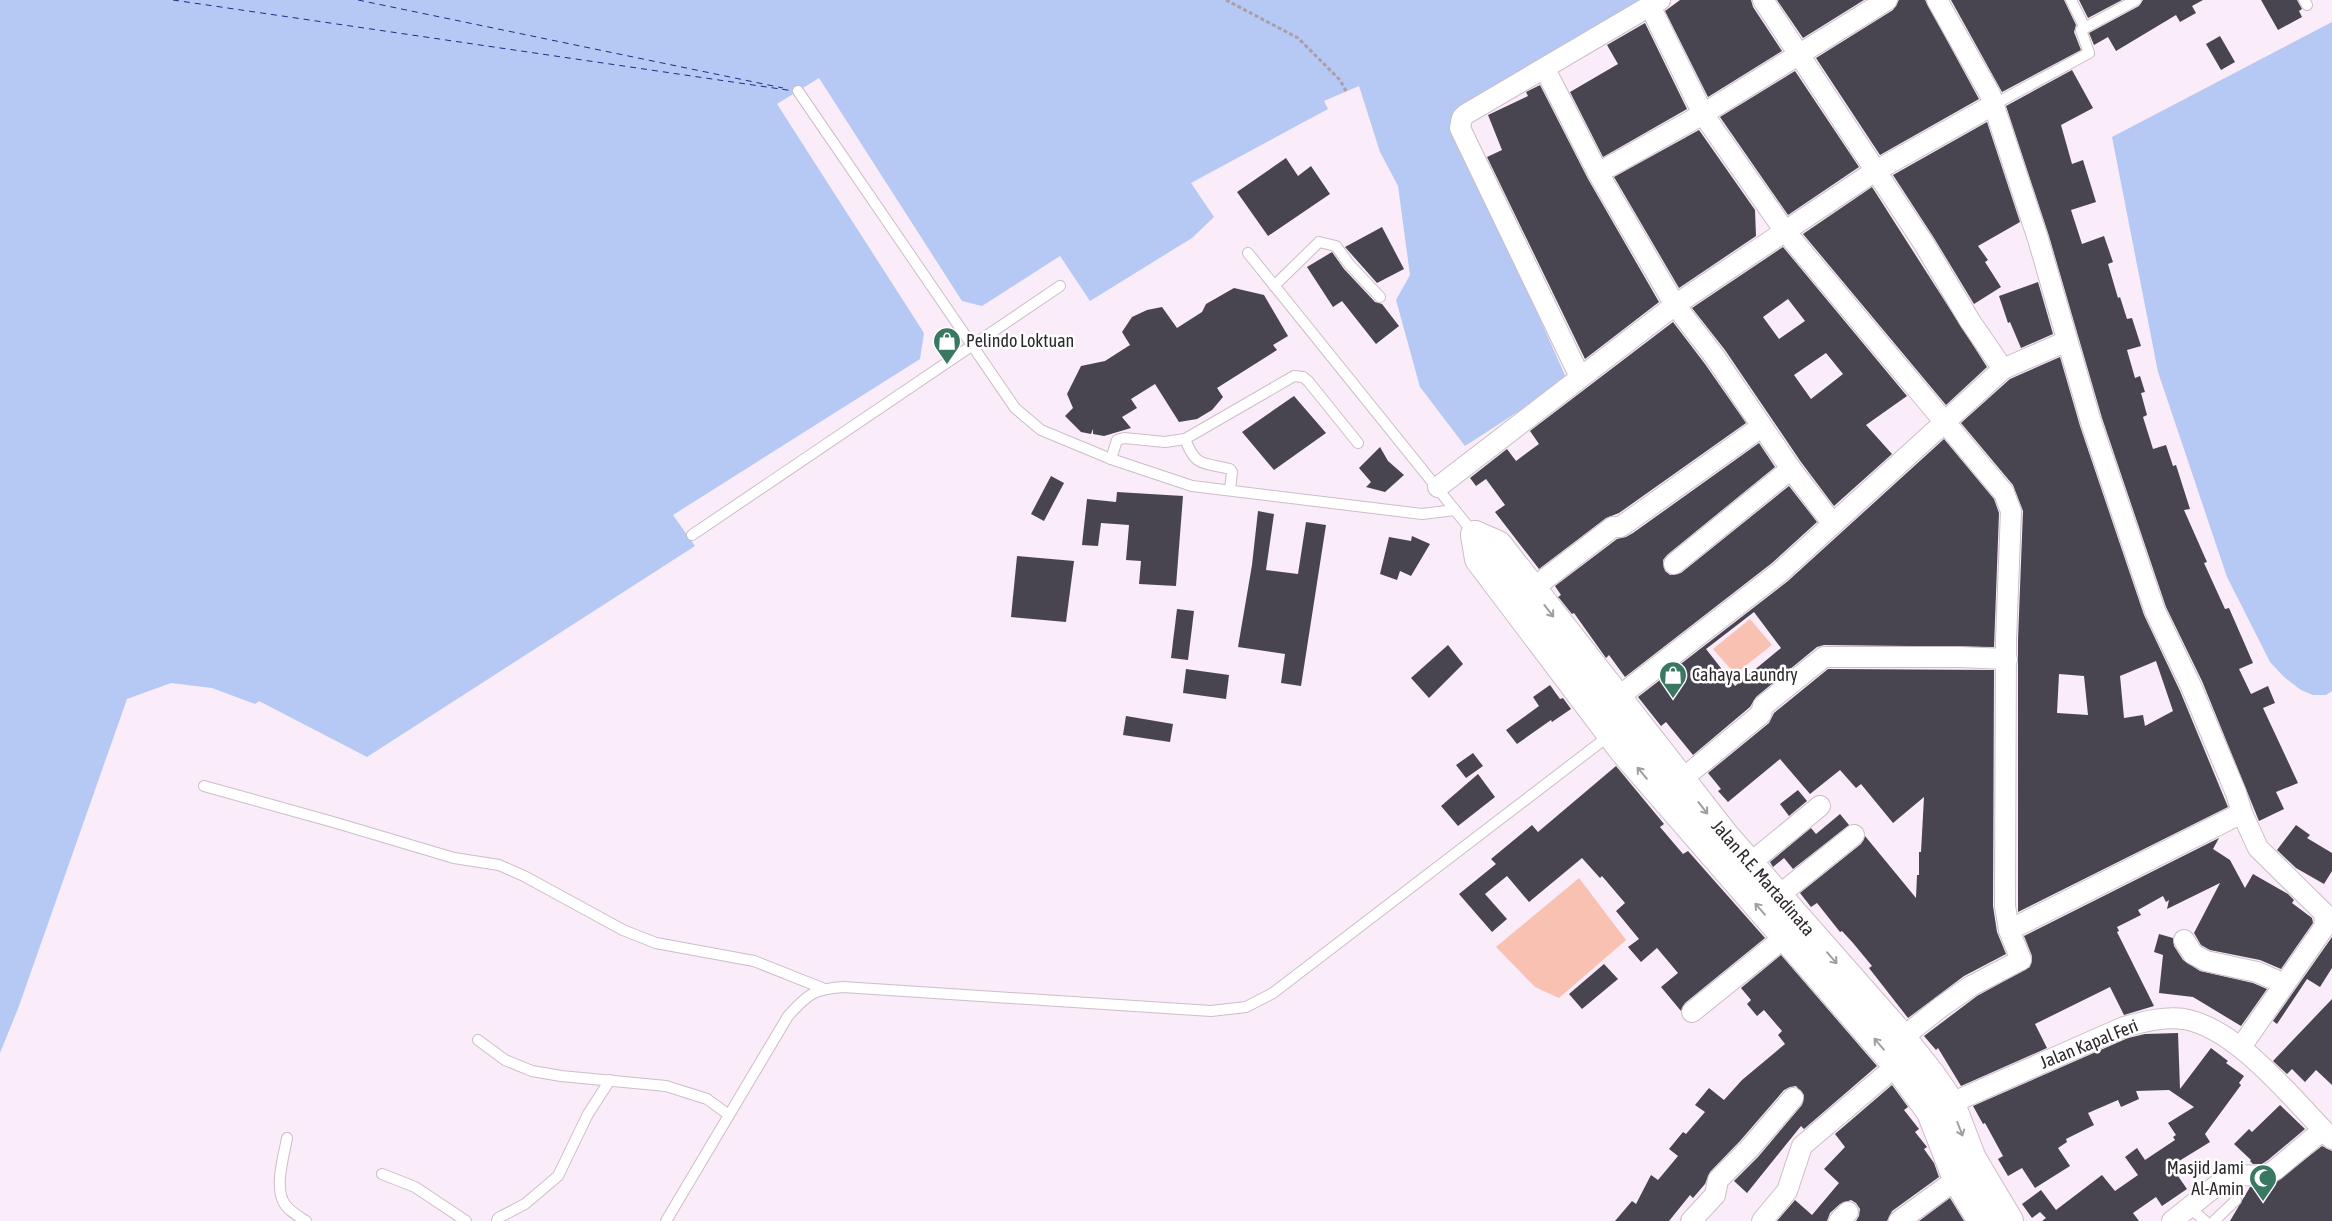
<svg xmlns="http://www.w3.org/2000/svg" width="2332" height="1221" font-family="'Asap Condensed',sans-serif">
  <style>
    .green { fill: #f9c1b2 }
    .water { fill: #b6c9f4 }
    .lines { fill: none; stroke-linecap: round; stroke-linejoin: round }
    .ferry { stroke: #19307f; stroke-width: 1; stroke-dasharray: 6 5; stroke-linecap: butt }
    .building { fill: #484551; fill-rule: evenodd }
    .lane-casing { stroke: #cbbec9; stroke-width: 12 }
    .street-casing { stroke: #cbbec9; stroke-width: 22 }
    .secondary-casing { stroke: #cbbec9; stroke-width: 30 }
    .path { stroke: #aa9fa8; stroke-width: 3; stroke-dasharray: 4 2.5; stroke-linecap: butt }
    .lane { stroke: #fff; stroke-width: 10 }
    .street { stroke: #fff; stroke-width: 20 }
    .secondary { stroke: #fff; stroke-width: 28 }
    .oneway { stroke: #a09ea0 }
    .labels { text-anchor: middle; stroke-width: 5; stroke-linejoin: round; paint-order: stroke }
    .poi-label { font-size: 18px; fill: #2d282c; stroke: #fefefe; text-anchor: start }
    .street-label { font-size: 18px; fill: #2d282c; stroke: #fefefe }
  </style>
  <rect width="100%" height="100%" fill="#faecf8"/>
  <!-- green -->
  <g class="green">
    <polygon points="1750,619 1772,645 1735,674 1713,649"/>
    <polygon points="1579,878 1626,940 1559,998 1535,987 1496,947"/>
  </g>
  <!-- water -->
  <g class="water">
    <polygon points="0,0 1651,0 1455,127 1567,380 1465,446 1420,387 1396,300 1410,275 1398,186 1380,152 1359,86 1324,101 1328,109 1191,183 1214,217 1192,238 1090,301 1060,256 982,306 962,301 819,78 777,104 924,333 920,359 673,515 695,546 367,757 259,701 255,704 212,688 171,683 127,699 19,1006 0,1053"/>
    <polygon points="2332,22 2332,691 2326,695 2313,695 2301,690 2284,677 2270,662 2227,577 2158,372 2112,137"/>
  </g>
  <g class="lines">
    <!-- ferry -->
    <g class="ferry">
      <polyline points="173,0 794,91"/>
      <polyline points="358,0 783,88"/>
    </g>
  </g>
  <!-- building -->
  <g class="building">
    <polygon points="1680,0 1751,0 1753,7 1782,51 1708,97 1665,11"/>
    <polygon points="1777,0 1864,0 1803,38"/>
    <polygon points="1899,0 1925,0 1979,99 1880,155 1816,58 1893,10"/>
    <polygon points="1951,0 2064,0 2076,25 2074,32 2081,50 2002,92"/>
    <polygon points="2079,0 2122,0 2088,18"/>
    <polygon points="2143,0 2203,0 2192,6 2196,13 2180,22 2176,15 2116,51 2108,37 2094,45 2089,33 2139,6"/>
    <polygon points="2261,0 2297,0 2302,9 2299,11 2302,17 2278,30"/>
    <polygon points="1645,23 1687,109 1603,157 1570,92 1618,64 1607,45"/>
    <polygon points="2220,36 2235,62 2221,70 2206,44"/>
    <polygon points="2072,70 2093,108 2061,125 2072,164 2083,160 2096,202 2071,210 2082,244 2104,236 2113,262 2108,264 2118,298 2120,297 2127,319 2132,318 2141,346 2127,350 2135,378 2140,376 2145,392 2141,393 2147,415 2143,417 2153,449 2166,445 2173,466 2176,465 2190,509 2184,510 2207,562 2204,563 2225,609 2229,608 2253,663 2239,669 2251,694 2268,686 2275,703 2263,708 2298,783 2276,792 2284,809 2259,821 2202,681 2166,607 2102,418 2049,236 2006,106"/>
    <polygon points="1795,71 1859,167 1788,215 1720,117"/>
    <polygon points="1540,85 1588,179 1659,302 1585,359 1487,157 1502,150 1488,115 1528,96 1526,92"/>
    <polygon points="1987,122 2020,222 1978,246 1988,260 1985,262 2001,287 1974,304 1934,238 1893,175"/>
    <polygon points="1699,130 1755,210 1756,236 1679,288 1614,177"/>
    <polygon points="1286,158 1298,176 1311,166 1330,194 1268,236 1237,192"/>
    <polygon points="1872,187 1987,367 1946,405 1803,234"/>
    <polygon points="1382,227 1404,269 1377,283 1345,247"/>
    <path d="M1783 247 1907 396 1866 425 1892 454 1834 506 1801 462 1725 350 1692 308ZM1788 299 1805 321 1779 339 1763 317ZM1826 353 1843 374 1811 399 1794 375Z"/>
    <polygon points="1332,252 1344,269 1375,302 1382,304 1399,326 1376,344 1342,301 1333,307 1307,267"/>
    <polygon points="2038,282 2053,334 2021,348 2010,322 2008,323 1999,296"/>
    <polygon points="1234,288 1264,295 1288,336 1273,345 1277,350 1217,388 1223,397 1212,410 1197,419 1179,422 1155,384 1131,399 1137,408 1122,417 1131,428 1104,436 1093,434 1093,429 1091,434 1081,432 1065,416 1073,408 1067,394 1081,366 1105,361 1130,345 1122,332 1132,317 1147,310 1162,307 1177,328 1202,312 1206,304"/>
    <polygon points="1673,322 1705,364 1746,423 1619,513 1606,518 1539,569 1495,512 1505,505 1486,479 1476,486 1470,478 1507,449 1516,461 1539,444 1530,431"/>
    <path d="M2060 357 2080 426 2144 615 2180 691 2228 807 2018 912V640L2023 511 2013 485 1961 423 2010 379ZM2156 661 2173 711 2145 726 2143 715 2124 718 2120 676ZM2059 674 2084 676 2088 715 2057 713Z"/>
    <polygon points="1294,396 1326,433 1274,470 1242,432"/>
    <path d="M1944 439 1994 499 1999 513 1994 647 1824 645 1817 647 1756 697 1750 707 1693 755 1666 722 1661 726 1638 697 1788 581ZM1754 612 1781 648 1735 686 1706 649Z"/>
    <polygon points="1759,443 1775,467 1667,555 1663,560 1665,571 1670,575 1681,573 1789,486 1817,522 1772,563 1625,677 1609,655 1606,658 1574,613 1572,614 1560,599 1558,597 1561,595 1555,586 1617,539 1626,537 1633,533"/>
    <polygon points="1380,447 1388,461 1404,475 1385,492 1366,487 1371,482 1359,468"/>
    <polygon points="1051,476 1064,483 1044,521 1031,514"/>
    <polygon points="1117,492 1183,496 1176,586 1139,584 1141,561 1126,560 1129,525 1101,523 1098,546 1082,545 1087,499 1116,502"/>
    <polygon points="1258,511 1274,514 1266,570 1298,574 1306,522 1326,525 1301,686 1281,683 1285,654 1238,647 1252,565"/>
    <polygon points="1412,536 1430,544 1411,576 1400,571 1397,580 1380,574 1389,537 1411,541"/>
    <polygon points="1017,556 1074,561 1066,622 1011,617"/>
    <polygon points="1177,609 1194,611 1188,660 1171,658"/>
    <polygon points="1448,645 1463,664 1429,698 1411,678"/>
    <polygon points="1186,669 1229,675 1226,699 1183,693"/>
    <polygon points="1828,669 1994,670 1993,906 1997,932 2006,954 1964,976 1908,1018 1869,968 1872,966 1853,943 1842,931 1840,932 1817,903 1811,907 1800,893 1861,844 1865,836 1916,898 1917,875 1919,875 1919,852 1921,852 1924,797 1893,823 1861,784 1856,788 1840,770 1810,794 1780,759 1728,802 1718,791 1721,789 1708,773 1769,723 1774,713"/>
    <polygon points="1550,685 1560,699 1563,698 1571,709 1552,722 1551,720 1517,744 1506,730 1539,706 1533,697"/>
    <polygon points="1126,716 1173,724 1170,742 1123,735"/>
    <polygon points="1473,753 1483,766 1466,778 1456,765"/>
    <polygon points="1616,766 1664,824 1660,827 1683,854 1688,851 1765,938 1685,1003 1681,1011 1661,987 1678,973 1657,948 1641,962 1628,947 1639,939 1616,911 1625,903 1602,876 1600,878 1582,858 1529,902 1507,876 1485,894 1507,919 1492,932 1459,894 1496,864 1491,859 1532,825 1538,832"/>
    <polygon points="1478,774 1495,797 1458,826 1441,806"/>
    <polygon points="1798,790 1807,801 1789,816 1780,804"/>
    <polygon points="1840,814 1849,825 1793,869 1784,858 1773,867 1770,862 1811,828 1816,834"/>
    <polygon points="2296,825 2310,835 2307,838 2332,853 2332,871 2324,884 2296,868 2277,850"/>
    <polygon points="2219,838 2213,849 2230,860 2245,888 2253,874 2288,894 2294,900 2292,903 2312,918 2313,923 2281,969 2260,960 2210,950 2201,945 2194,933 2220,883 2167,909 2169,900 2166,902 2163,896 2138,910 2141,915 2117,927 2119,931 2117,932 2154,1006 2124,1015 2110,987 2035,1024 2047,1048 1961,1086 1938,1048 1936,1050 1924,1036 1977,996 2030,967 2032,956 2024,936"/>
    <polygon points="2159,934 2173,938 2174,946 2183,960 2200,971 2253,983 2267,989 2241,1026 2193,997 2159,993 2163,955 2154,952"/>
    <polygon points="2332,937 2332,968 2320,987 2307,979 2277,1024 2273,1021"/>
    <polygon points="1781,955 1877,1066 1804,1129 1801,1126 1747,1193 1734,1181 1758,1157 1802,1105 1804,1095 1796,1086 1790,1087 1784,1090 1740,1141 1710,1172 1705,1184 1693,1198 1690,1195 1669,1221 1615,1221 1632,1201 1636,1204 1651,1175 1658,1180 1678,1156 1669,1149 1683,1132 1686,1134 1705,1112 1695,1105 1709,1088 1724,1100 1742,1080 1785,1044 1778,1035 1782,1031 1764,1010 1757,1016 1747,1004 1751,1000 1741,988"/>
    <polygon points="1604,964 1618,979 1582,1009 1569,994"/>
    <polygon points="2332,999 2332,1085 2316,1070 2305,1082 2292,1069 2287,1074 2273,1061"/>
    <polygon points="2178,1033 2180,1089 2211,1048 2228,1061 2226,1063 2244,1076 2239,1083 2241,1085 2205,1134 2210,1142 2171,1166 2187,1189 2162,1206 2156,1197 2133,1213 2139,1221 2042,1221 2046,1218 2040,1212 2032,1218 2022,1204 2041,1190 2056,1210 2102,1175 2115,1191 2138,1175 2125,1157 2137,1148 2145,1160 2175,1140 2173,1137 2176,1135 2168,1123 2194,1107 2169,1090 2136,1091 2139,1099 2121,1107 2118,1100 2088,1113 2094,1125 2066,1139 2067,1142 2058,1148 2070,1166 2035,1188 2022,1168 2008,1176 1998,1159 2003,1156 1985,1123 1983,1124 1973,1106 2128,1038 2145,1034"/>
    <polygon points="1892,1085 1908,1107 1904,1110 1919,1129 1915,1132 1927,1147 1924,1149 1934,1163 1939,1177 1892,1211 1887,1221 1856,1221 1859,1216 1860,1209 1856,1203 1851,1200 1840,1204 1830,1213 1827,1221 1777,1221 1795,1200 1812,1215 1839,1183 1824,1169 1845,1147 1835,1134"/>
    <polygon points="2280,1105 2305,1129 2268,1160 2262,1164 2253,1164 2250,1161 2251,1160 2234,1144 2249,1129 2252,1132"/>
    <polygon points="2322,1146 2332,1151 2332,1221 2230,1221 2250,1187 2271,1186"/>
    <polygon points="1950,1198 1964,1221 1919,1221"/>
  </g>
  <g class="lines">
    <!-- lane casing -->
    <g class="lane-casing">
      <g id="lane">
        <polyline points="2071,0 2085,28"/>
        <polyline points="2304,0 2307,5"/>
        <polyline points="798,91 1015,408 1041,430 1111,459 1192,486 1422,514 1455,510"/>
        <polyline points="1993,105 2089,53 2081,30 2136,0"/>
        <polyline points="1248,253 1475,535"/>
        <polyline points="1274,286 1319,242 1336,246 1349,264 1380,297"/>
        <polyline points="1111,459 1117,440 1124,438 1165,442 1185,439"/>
        <path d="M1230 490 1232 472 1230 469C1203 462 1196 468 1185 439L1294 376 1303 377 1308 381 1358 443"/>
        <polyline points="692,535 1060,286"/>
        <polyline points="204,786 333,822 454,858 499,865 524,876 623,930 656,943 754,961 822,988"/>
        <polyline points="478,1040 505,1060 532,1071 561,1076 666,1086 707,1099 729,1115"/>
        <path d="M287 1138C284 1155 275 1184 283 1201 287 1210 298 1216 306 1221"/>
        <polyline points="382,1174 415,1187 466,1221"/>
        <polyline points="2189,1207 2205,1221"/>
        <polyline points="497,1221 498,1218 525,1204 558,1176 588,1114 610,1080"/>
        <path d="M666 1221 788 1016C808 994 814 989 843 987L1211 1011 1246 1007 1273 993 1610 735"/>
        <polyline points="2214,1221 2236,1200"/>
      </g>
    </g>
    <!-- street casing -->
    <g class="street-casing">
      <g id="street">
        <polyline points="1763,0 1924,244 1970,321 2003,369"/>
        <polyline points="1937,0 1990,94 2038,239 2091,422 2155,611 2191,686 2236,793 2242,813 2258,848 2324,913 2325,926 2241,1047"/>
        <polyline points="1650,6 1703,114 1784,230 2004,493 2011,511 2006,640 2005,906 2009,930 2021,960 1971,986 1941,1007 1902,1038"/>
        <polyline points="1545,69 1598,173 1675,305 1715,357 1791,469 1833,524"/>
        <polyline points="1598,173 1703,114 1887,0"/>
        <polyline points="1580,377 1460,128 1462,118 1466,114 1660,0"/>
        <polyline points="1438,487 1675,305 1872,173 1993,105"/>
        <polyline points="1674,564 1791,469"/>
        <polyline points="1532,589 1613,527 1620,527 1626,523 1761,427"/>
        <polyline points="1617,698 1780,572 2003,369 2067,341"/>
        <polyline points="1681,780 1761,714 1763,706 1824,657 1959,657 2007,659"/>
        <polyline points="1749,864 1820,806"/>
        <polyline points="1778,896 1854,835"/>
        <polyline points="2009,930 2242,813"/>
        <polyline points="2184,940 2193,954 2206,961 2257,972 2285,984"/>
        <polyline points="1692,1012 1785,937"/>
        <path d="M1940 1108 2124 1027C2143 1022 2164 1016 2184 1019 2239 1029 2294 1101 2332 1139"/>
        <polyline points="1691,1221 1715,1195 1718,1180 1749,1149 1793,1098"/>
        <polyline points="1762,1221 1787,1191 1802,1146 1897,1065"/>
        <polyline points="1839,1221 1848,1212"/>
        <polyline points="1899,1221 1957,1179"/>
        <polyline points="2172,1221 2226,1178 2238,1175 2265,1176 2275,1170 2323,1130"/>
      </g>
    </g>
    <!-- secondary casing -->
    <g class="secondary-casing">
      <g id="secondary">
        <polyline points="1475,535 1498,545 1725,836 1893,1027 1931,1075 1951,1104 1972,1159 2009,1221"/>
        <polyline points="1475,535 1479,559 1624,751 1897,1065 1931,1112 1957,1179 1982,1221"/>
      </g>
    </g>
    <!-- path -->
    <polyline class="path" points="1226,0 1298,38 1340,80 1346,91"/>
    <!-- lane -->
    <use href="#lane" class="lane"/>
    <!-- street -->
    <use href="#street" class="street"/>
    <!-- secondary -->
    <use href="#secondary" class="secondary"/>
  </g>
  <!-- one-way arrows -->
  <defs><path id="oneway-shaft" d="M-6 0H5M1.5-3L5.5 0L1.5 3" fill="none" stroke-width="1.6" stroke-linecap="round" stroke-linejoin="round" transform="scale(1.25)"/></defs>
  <g class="oneway">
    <use href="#oneway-shaft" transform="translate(1549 611) rotate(52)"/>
    <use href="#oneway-shaft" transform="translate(1642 773) rotate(-130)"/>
    <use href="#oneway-shaft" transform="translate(1703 808) rotate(52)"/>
    <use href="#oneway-shaft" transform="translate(1760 909) rotate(-131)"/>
    <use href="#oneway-shaft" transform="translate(1832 958) rotate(49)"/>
    <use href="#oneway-shaft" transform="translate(1879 1044) rotate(-131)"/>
    <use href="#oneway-shaft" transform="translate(1960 1129) rotate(69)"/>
  </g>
  <!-- icons -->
  <defs>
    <g id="shop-pin" transform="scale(1.4375)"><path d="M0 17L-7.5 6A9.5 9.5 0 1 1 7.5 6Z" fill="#3a7864" stroke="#fefefe"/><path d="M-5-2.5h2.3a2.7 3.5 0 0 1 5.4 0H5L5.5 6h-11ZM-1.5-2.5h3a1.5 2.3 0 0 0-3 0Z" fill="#fff"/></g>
    <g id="mosque-pin" transform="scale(1.4375)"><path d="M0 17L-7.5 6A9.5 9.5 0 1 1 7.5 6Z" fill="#3a7864" stroke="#fefefe"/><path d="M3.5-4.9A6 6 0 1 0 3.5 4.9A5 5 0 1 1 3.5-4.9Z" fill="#fff"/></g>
  </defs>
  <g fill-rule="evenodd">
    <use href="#shop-pin" x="947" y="341"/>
    <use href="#shop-pin" x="1673" y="675"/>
    <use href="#mosque-pin" x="2263" y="1178"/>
  </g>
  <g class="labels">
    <!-- poi labels -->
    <g class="poi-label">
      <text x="966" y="347">Pelindo Loktuan</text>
      <text x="1692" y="681">Cahaya Laundry</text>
      <text x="2244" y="1174" text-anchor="end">Masjid Jami<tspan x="2244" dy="21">Al-Amin</tspan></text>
    </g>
    <!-- street labels -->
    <g class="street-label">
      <text transform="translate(1763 878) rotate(49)" y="6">Jalan R.E. Martadinata</text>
      <text transform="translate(2089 1044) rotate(-22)" y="6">Jalan Kapal Feri</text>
    </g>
  </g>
</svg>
